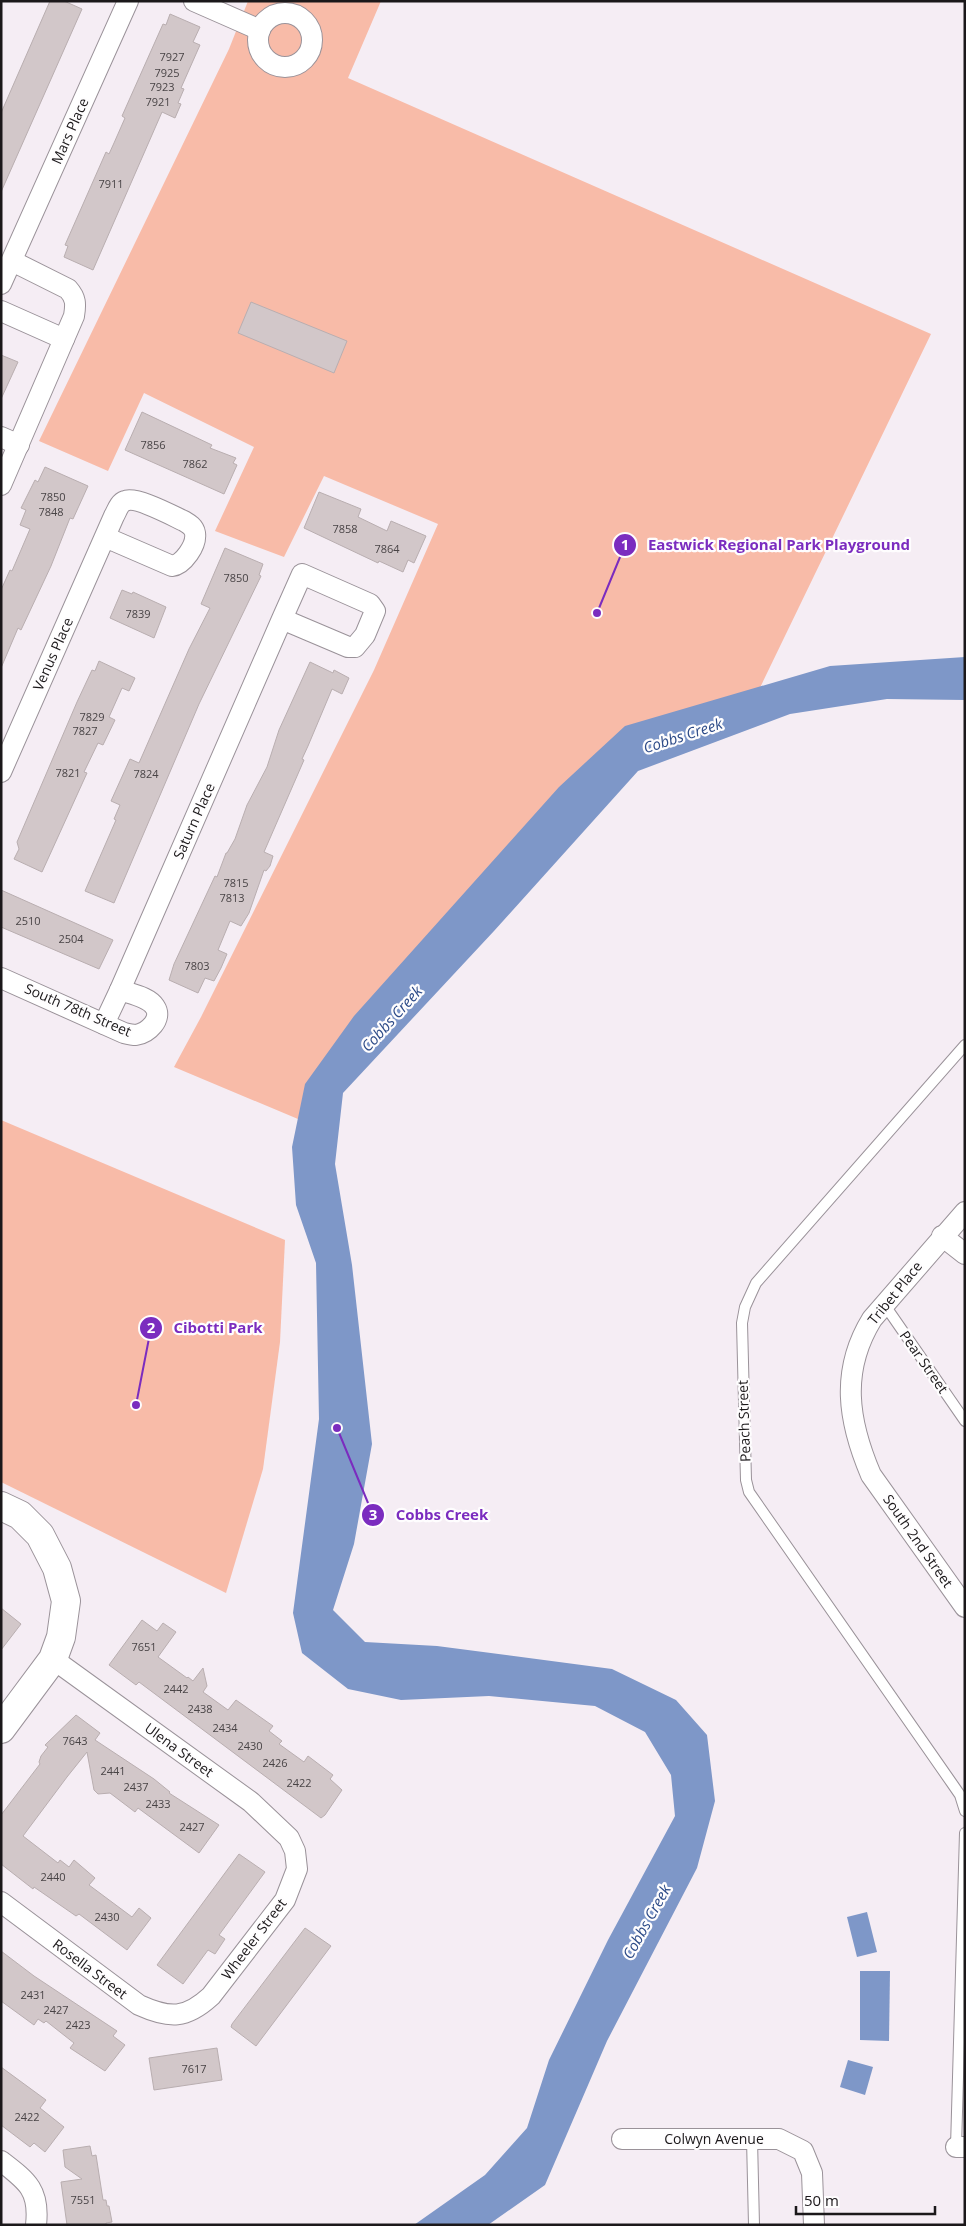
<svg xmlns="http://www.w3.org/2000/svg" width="966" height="2226" font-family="'Open Sans',sans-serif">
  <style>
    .green { fill: #f8bba8 }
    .water { fill: #7e97c8 }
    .building { fill: #d2c7c9; stroke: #b9aeb0 }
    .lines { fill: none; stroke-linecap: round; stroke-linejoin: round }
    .lane-casing { stroke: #9a9299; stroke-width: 12 }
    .street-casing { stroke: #9a9299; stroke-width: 22 }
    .secondary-casing { stroke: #9a9299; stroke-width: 30 }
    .lane { stroke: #fff; stroke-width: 10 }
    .street { stroke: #fff; stroke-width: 20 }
    .secondary { stroke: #fff; stroke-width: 28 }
    .labels { text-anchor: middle; stroke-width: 4.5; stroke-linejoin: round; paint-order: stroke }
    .number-label { font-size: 11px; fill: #494446 }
    .street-label { font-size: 14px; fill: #1b181a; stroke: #fefdfe }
    .water-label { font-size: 15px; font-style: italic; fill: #2d4b88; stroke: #fefdfe }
    .leader { fill: none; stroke: #7b2cbf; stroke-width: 2 }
    .callout-dot { fill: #7b2cbf; stroke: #fefdfe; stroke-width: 2 }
    .mark-label { font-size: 15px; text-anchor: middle; font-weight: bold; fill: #fff }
    .callout-label { font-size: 15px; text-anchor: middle; font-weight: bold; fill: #7b2cbf; stroke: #fefdfe; stroke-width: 4.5; stroke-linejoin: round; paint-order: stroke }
  </style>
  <rect width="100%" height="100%" fill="#f5edf4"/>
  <!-- green -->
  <g class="green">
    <polygon points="248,1 381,1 348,78 931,334 755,698 605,748 298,1119 174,1067 201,1017 374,670 438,524 324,476 284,557 215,531 254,447 144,393 108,471 39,441 229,49"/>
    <polygon points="1,1120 285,1240 280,1342 263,1469 226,1593 1,1482"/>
  </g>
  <!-- water -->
  <g class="water">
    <polygon points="965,657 965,700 887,699 790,714 638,771 494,931 343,1093 335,1164 352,1265 372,1444 354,1544 333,1610 365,1642 437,1646 612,1669 676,1700 707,1735 715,1801 697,1868 607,2041 545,2185 488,2225 414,2225 485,2175 527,2128 549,2060 608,1940 675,1816 671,1775 645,1732 595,1706 489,1696 401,1700 348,1689 302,1653 293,1613 319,1419 316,1263 296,1205 292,1147 305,1084 354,1016 559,787 625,726 830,666"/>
    <polygon points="867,1912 877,1952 857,1957 847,1917"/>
    <polygon points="860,1971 890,1971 889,2041 860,2040"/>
    <polygon points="848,2060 873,2067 865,2095 840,2087"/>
  </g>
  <!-- building -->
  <g class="building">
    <polygon points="50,1 64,1 82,9 1,192 1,113"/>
    <polygon points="170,14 200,27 193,42 200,45 181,88 184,89 178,103 181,104 175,118 162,112 93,270 64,257 68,246 65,245 106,152 109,154 114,143 125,118 122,116 163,24 166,25"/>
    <polygon points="251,302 347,341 334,373 238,333"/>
    <polygon points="1,355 18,362 1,399"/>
    <polygon points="142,412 212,445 210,448 236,458 233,463 237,465 224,494 125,450"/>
    <polygon points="45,467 88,486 73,519 70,518 51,566 21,630 18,628 1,668 1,590 10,570 12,571 30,529 20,525 26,510 21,508 35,480 38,482"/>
    <polygon points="319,492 361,509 358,517 387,531 391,521 426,536 414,563 408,560 403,572 379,561 378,563 304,528"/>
    <polygon points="225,548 263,564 259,575 261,576 199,704 114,903 85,891 116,820 114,819 120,805 111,801 130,759 139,763 189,649 210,608 201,604"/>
    <polygon points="122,590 132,594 133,592 166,607 154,638 110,618"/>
    <polygon points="99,661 135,678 129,691 122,688 109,717 115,720 103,745 98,743 84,772 87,773 42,872 14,859 19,849 17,842 77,702 92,670 95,671"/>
    <polygon points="310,662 333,673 334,670 349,678 342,694 332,689 308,746 302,759 304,760 264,852 273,856 270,866 266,871 264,870 249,913 241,926 230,921 218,950 227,954 221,968 214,981 205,978 198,993 169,980 174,964 215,876 217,877 226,853 227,853 235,839 247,805 267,767 279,730"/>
    <polygon points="1,890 113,940 99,969 1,927"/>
    <polygon points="1,1608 21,1624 1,1650"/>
    <polygon points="142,1620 157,1631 163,1623 176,1632 158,1657 187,1678 188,1677 193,1681 203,1668 207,1686 203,1692 228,1710 236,1700 273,1726 269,1731 282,1741 279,1744 304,1762 308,1756 333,1775 330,1779 342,1790 325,1815 321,1818 139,1682 136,1685 109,1665"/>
    <polygon points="76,1715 100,1733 95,1740 154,1779 170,1792 169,1793 219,1825 199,1853 138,1808 135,1812 110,1793 98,1794 94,1790 87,1752 67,1777 23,1836 58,1863 60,1860 69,1867 74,1860 95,1878 89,1885 132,1917 139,1908 151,1918 127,1950 79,1914 76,1916 34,1887 33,1889 1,1864 1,1815 40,1764 39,1762 41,1756 48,1747 45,1745"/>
    <polygon points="239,1854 265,1872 219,1935 225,1939 215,1954 208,1950 183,1984 157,1965"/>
    <polygon points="305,1928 331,1946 256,2046 231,2027 232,2024"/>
    <polygon points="1,1951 34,1976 117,2031 113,2036 125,2045 105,2071 70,2048 74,2043 46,2021 44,2023 38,2019 34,2025 1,2001"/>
    <polygon points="217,2048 222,2080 154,2090 149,2058"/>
    <polygon points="1,2067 46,2100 40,2108 64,2127 45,2152 34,2143 30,2147 1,2125"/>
    <polygon points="90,2146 92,2156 96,2155 103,2200 106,2200 107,2206 109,2206 112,2222 106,2223 106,2225 67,2225 61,2182 82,2179 65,2167 63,2150"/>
  </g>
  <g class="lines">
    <!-- lane casing -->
    <g class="lane-casing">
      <g id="lane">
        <polyline points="965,1045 756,1283 745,1307 742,1323 746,1480 749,1492 951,1782 960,1795 965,1811"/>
        <polyline points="884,1304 965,1421"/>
        <polyline points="752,2139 754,2225"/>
        <polyline points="956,2147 965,1833"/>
      </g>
    </g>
    <!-- street casing -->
    <g class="street-casing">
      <g id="street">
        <polyline points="194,1 260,30"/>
        <circle cx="285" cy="40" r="27"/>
        <polyline points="1,284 128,1"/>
        <polyline points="1,311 64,339"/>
        <polyline points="1,437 19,445"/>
        <path d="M1 485 74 316C76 304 76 298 68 289L12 261"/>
        <path d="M1 772 114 516C117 511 119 503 125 501 136 496 173 516 184 521 189 524 194 527 195 533 197 545 183 565 172 566L105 537"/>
        <path d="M1 978 124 1033C128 1034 132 1035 136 1035 148 1033 163 1019 155 1007 149 997 131 994 120 990"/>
        <polyline points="104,1024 120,990 282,619 302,574 370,604 375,611 365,635 355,647 348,647 282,619"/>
        <path d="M965 1212 872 1319C840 1371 848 1421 871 1475L965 1607"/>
        <polyline points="942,1236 965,1254"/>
        <path d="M1 1902 139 2005C170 2019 186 2019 211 1996L285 1900 297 1869 295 1851 289 1838 251 1802 53 1659"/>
        <polyline points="622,2139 779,2139 803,2151 812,2173 814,2225"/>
        <polyline points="956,2147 965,2147"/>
        <path d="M1 2161C27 2181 40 2190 36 2225"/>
      </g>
    </g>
    <!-- secondary casing -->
    <g class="secondary-casing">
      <polyline id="secondary" points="1,1506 20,1515 40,1535 57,1568 66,1601 61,1637 53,1659 1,1729"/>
    </g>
    <!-- lane -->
    <use href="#lane" class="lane"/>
    <!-- street -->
    <use href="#street" class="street"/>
    <!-- secondary -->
    <use href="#secondary" class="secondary"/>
  </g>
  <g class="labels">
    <!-- number labels -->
    <g class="number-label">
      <text x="172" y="61">7927</text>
      <text x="167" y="77">7925</text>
      <text x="162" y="91">7923</text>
      <text x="158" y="106">7921</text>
      <text x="111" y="188">7911</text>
      <text x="153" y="449">7856</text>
      <text x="195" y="468">7862</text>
      <text x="53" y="501">7850</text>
      <text x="51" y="516">7848</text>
      <text x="345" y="533">7858</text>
      <text x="387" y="553">7864</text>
      <text x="236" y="582">7850</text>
      <text x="138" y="618">7839</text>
      <text x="92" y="721">7829</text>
      <text x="85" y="735">7827</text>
      <text x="68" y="777">7821</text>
      <text x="146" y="778">7824</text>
      <text x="236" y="887">7815</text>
      <text x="232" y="902">7813</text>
      <text x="28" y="925">2510</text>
      <text x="71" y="943">2504</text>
      <text x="197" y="970">7803</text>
      <text x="144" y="1651">7651</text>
      <text x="176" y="1693">2442</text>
      <text x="200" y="1713">2438</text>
      <text x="225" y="1732">2434</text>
      <text x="75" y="1745">7643</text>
      <text x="250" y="1750">2430</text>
      <text x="275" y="1767">2426</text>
      <text x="113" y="1775">2441</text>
      <text x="299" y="1787">2422</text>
      <text x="136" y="1791">2437</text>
      <text x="158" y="1808">2433</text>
      <text x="192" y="1831">2427</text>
      <text x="53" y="1881">2440</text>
      <text x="107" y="1921">2430</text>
      <text x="33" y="1999">2431</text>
      <text x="56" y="2014">2427</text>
      <text x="78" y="2029">2423</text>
      <text x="194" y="2073">7617</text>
      <text x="27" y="2121">2422</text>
      <text x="83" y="2204">7551</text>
    </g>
    <!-- street labels -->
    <g class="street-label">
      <text transform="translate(70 131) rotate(-66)" y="5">Mars Place</text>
      <text transform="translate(53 654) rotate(-66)" y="5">Venus Place</text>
      <text transform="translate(194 821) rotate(-66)" y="5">Saturn Place</text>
      <text transform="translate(78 1010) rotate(23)" y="5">South 78th Street</text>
      <text transform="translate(895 1293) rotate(-51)" y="5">Tribet Place</text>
      <text transform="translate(924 1362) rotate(55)" y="5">Pear Street</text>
      <text transform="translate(744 1421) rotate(-92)" y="5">Peach Street</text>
      <text transform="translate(918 1541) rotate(55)" y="5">South 2nd Street</text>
      <text transform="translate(179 1750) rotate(36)" y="5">Ulena Street</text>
      <text transform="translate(254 1939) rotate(-53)" y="5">Wheeler Street</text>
      <text transform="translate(90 1969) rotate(37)" y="5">Rosella Street</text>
      <text x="714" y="2144">Colwyn Avenue</text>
    </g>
    <!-- water labels -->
    <g class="water-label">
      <text transform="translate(683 736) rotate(-18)" y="5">Cobbs Creek</text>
      <text transform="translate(392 1019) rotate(-48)" y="5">Cobbs Creek</text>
      <text transform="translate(647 1922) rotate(-61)" y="5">Cobbs Creek</text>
    </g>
  </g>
  <!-- callouts -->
  <path class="leader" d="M597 613L625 545M136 1405L151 1328M337 1428L373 1515"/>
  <g class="callout-dot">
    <circle cx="597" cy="613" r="5"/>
    <circle cx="136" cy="1405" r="5"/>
    <circle cx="337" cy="1428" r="5"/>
    <circle cx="625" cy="545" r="12"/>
    <circle cx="151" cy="1328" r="12"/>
    <circle cx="373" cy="1515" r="12"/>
  </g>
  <g class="mark-label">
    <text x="625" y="550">1</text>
    <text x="151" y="1333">2</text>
    <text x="373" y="1520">3</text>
  </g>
  <g class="callout-label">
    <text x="779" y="550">Eastwick Regional Park Playground</text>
    <text x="218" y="1333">Cibotti Park</text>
    <text x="442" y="1520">Cobbs Creek</text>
  </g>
  <!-- border -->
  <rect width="966" height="2226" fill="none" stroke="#1b181a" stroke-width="5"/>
  <!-- scale -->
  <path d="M796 2206v8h139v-8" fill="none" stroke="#1b181a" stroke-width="2.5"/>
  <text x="804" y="2206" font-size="15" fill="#1b181a" stroke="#fefdfe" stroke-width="4" paint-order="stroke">50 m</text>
</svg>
